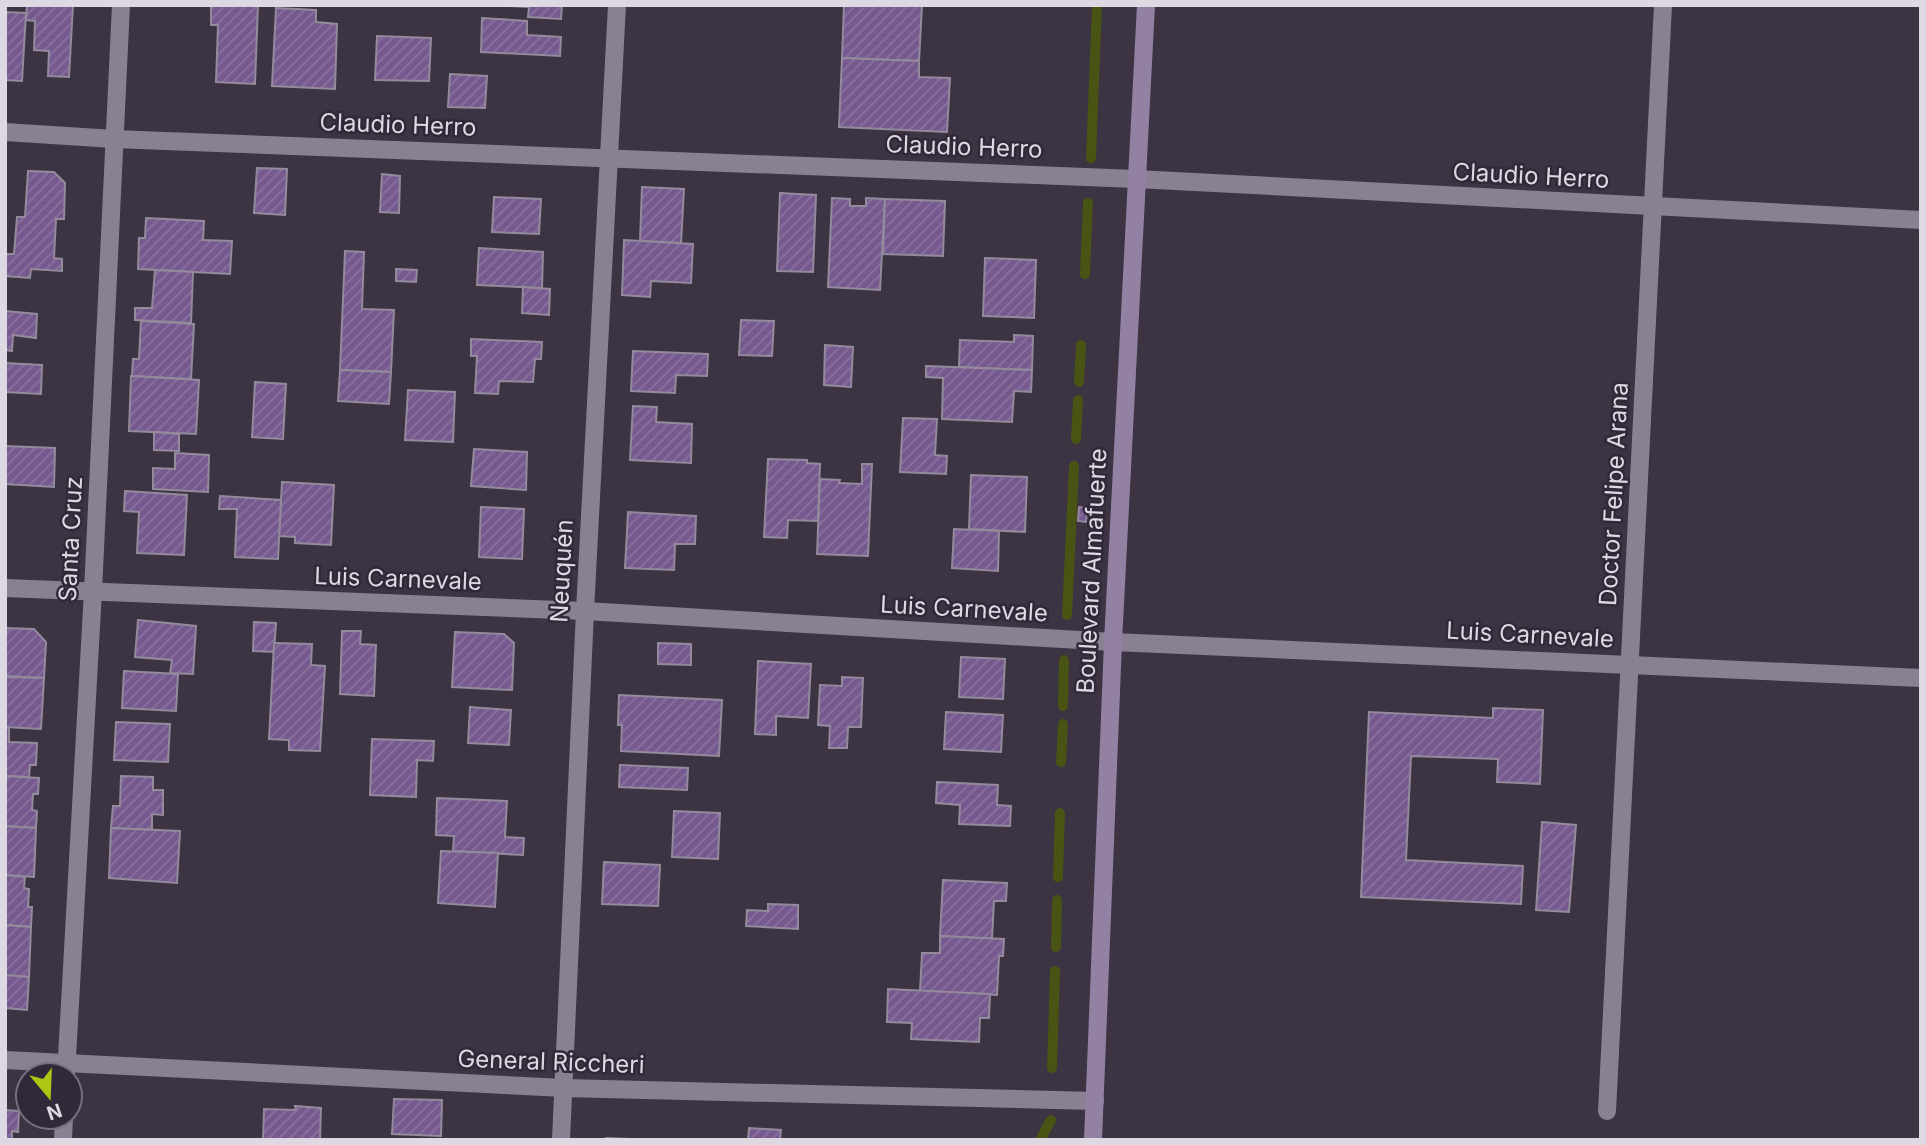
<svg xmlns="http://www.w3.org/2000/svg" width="1926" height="1145" font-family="Inter,sans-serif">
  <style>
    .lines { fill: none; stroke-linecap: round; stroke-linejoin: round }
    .stream { stroke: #495414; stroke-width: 10 }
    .building { fill: url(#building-hatch); stroke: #938a9c; stroke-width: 2 }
    .street { stroke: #8a8093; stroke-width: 18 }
    .secondary { stroke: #9381a4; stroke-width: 18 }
    .labels { text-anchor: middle; stroke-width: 5; stroke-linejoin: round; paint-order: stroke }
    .street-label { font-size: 24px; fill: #ddd8e2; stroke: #312939 }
  </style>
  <defs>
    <pattern id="building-hatch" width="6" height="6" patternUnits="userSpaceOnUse" patternTransform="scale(1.75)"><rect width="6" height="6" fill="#765a8f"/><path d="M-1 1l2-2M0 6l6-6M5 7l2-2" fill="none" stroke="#89719e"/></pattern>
  </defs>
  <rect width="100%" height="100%" fill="#3c3343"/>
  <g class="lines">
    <!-- stream -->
    <g class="stream">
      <polyline points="1091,158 1097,5"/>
      <polyline points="1085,274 1088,203"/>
      <polyline points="1079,382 1081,345"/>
      <polyline points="1076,439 1078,400"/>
      <polyline points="1067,615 1074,466"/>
      <polyline points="1063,706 1064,660"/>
      <polyline points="1061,762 1063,724"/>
      <polyline points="1058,877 1060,813"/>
      <polyline points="1056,947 1057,900"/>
      <polyline points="1052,1068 1055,971"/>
      <polyline points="1040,1140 1051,1120"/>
    </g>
  </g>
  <!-- building -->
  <g class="building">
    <polygon points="27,5 73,5 69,77 48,76 49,51 34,50 35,21 26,20"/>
    <polygon points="211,5 258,5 255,84 216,82 218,25 211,25"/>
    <polygon points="488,5 562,5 561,19 528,17 529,7"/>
    <polygon points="844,5 922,5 919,61 842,58"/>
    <polygon points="276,8 316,10 316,22 337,24 335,89 272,86"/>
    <polygon points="5,12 26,13 22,81 5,80"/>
    <polygon points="482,18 527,21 527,35 561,37 560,56 481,52"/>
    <polygon points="377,36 431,38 429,81 375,80"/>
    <polygon points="842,58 919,61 919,77 950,78 947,132 839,127"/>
    <polygon points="450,74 487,76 485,108 448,107"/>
    <polygon points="257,168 287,169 285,215 254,213"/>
    <polygon points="28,171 54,172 65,183 64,219 56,219 54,258 62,259 62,271 31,269 30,278 5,276 6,254 14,254 17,217 25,217"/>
    <polygon points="382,174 400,176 399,213 380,212"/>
    <polygon points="642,187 684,189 681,243 640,241"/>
    <polygon points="780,193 816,195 813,272 777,271"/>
    <polygon points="494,197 541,199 539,234 492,232"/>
    <polygon points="832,198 850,199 850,206 866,206 866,198 885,199 880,290 828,287"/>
    <polygon points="885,199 945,201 943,256 883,254"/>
    <polygon points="146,218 204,221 203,240 232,241 230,274 138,269 139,238 145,238"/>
    <polygon points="624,240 693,244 691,283 651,281 650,297 622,295"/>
    <polygon points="479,248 543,252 542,288 477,285"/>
    <polygon points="345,251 364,252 362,309 394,310 391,372 340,370"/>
    <polygon points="985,258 1036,260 1034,318 983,316"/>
    <polygon points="396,269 417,270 416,282 396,281"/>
    <polygon points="155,270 193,272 191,323 135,320 135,308 152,308"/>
    <polygon points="523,287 550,289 549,315 522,313"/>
    <polygon points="5,311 37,314 36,338 13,335 12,351 5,350"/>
    <polygon points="741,320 774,321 772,356 739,355"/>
    <polygon points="141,321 194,324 191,379 132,376 133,359 139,359"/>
    <polygon points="1014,335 1033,336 1032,370 959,367 960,340 1014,342"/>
    <polygon points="471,339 542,342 541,359 535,359 533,382 499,381 498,394 475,393 477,356 471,356"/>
    <polygon points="825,345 853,347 851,387 824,385"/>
    <polygon points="633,351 708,354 707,376 676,375 675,393 631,391"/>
    <polygon points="5,363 42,365 41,394 5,392"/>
    <polygon points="926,366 1032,370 1031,392 1014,391 1012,422 942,419 943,378 926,377"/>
    <polygon points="340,370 391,372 389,404 338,401"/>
    <polygon points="131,376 199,380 196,434 129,431"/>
    <polygon points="255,382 286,384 283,439 252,437"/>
    <polygon points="408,390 455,392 453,442 405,440"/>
    <polygon points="633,406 657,407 656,422 692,424 691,463 630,460"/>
    <polygon points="903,418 937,419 935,455 947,456 946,474 900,472"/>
    <polygon points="154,432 179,434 179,451 154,450"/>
    <polygon points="5,446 55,448 54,487 5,484"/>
    <polygon points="474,449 527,452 526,490 471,486"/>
    <polygon points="175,453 209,455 208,492 153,489 153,468 175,469"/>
    <polygon points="768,459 807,460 807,463 820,464 818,521 788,520 787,538 764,537"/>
    <polygon points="862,464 872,464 868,556 817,554 820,479 840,480 839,483 862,484"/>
    <polygon points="971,475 1027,477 1025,532 969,529"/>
    <polygon points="282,482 334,485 331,545 295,543 295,537 279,536"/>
    <polygon points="125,491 187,495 184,555 137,553 139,512 124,511"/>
    <polygon points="220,496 281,500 278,559 235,557 237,509 219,509"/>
    <polygon points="481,507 524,509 522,559 479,557"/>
    <polygon points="1079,507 1088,508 1086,522 1078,521"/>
    <polygon points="628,512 696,516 695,544 675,544 674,570 625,568"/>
    <polygon points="954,529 999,531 998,571 952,568"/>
    <polygon points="138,620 196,626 193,674 170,673 172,660 135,657"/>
    <polygon points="254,622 276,623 274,652 253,651"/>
    <polygon points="5,628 34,629 46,642 44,678 5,676"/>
    <polygon points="342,631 361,631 360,644 376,645 374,696 340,694"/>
    <polygon points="455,632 504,634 514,643 512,690 452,687"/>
    <polygon points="274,643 312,644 311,665 325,666 320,751 289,750 289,740 269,739"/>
    <polygon points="658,643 691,644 691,665 658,664"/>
    <polygon points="961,657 1005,659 1003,699 959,697"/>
    <polygon points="758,661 811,664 808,718 776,716 776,735 755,734"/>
    <polygon points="124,671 178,674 176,711 122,708"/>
    <polygon points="5,677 44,678 41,729 5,727"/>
    <polygon points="842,677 863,678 861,727 848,727 847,748 829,748 830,726 818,725 820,685 842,686"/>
    <polygon points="619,695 722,700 719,756 621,751 622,725 618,725"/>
    <polygon points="470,707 511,710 509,745 468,743"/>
    <polygon points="1493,708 1543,710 1540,784 1497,782 1498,759 1411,756 1406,860 1523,866 1521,904 1361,897 1369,712 1493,718"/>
    <polygon points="946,712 1003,715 1001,752 944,749"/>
    <polygon points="116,722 170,724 168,762 114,760"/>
    <polygon points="5,727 9,728 9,742 37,743 36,765 30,765 29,777 5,776"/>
    <polygon points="372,739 434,741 433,761 417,760 416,797 370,795"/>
    <polygon points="620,765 688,768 687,790 619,787"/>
    <polygon points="5,776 39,778 38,794 33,794 32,810 37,811 36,828 5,826"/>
    <polygon points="121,776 153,777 153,790 163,790 163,815 152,814 152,830 111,828 113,806 120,806"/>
    <polygon points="937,782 998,785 997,805 1011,806 1010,826 959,824 960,805 936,803"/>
    <polygon points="437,798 507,801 505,837 524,838 523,855 453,851 454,836 436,835"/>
    <polygon points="674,811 720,813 718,859 672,857"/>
    <polygon points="1542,822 1576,825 1569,912 1536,910"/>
    <polygon points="5,826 36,828 34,877 5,875"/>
    <polygon points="111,828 180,831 177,883 109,878"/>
    <polygon points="441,851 498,853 495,907 438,903"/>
    <polygon points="604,862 660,865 658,906 602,904"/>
    <polygon points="5,875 25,877 24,888 29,889 28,907 32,907 31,927 5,925"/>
    <polygon points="943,880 1007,883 1006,901 994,901 992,939 940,936"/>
    <polygon points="768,904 798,905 798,929 746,926 747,910 768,911"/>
    <polygon points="5,925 31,927 29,977 5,975"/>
    <polygon points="940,936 1004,939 1003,956 999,956 997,995 920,991 922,953 940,953"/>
    <polygon points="5,975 29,977 27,1010 5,1008"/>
    <polygon points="888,989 990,994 989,1018 980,1018 979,1042 911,1039 912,1023 887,1022"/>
    <polygon points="394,1099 442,1100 441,1136 392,1134"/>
    <polygon points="295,1106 321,1108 320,1140 263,1140 264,1109 296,1110"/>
    <polygon points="5,1110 19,1111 18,1132 12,1131 12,1140 5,1140"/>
    <polygon points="749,1128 781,1130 780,1140 748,1140"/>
    <polygon points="606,1138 654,1140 606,1140"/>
  </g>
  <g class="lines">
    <!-- street -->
    <g class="street">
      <polyline points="5,132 114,139 1136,179 1921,220"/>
      <polyline points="5,588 585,611 1113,642 1921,678"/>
      <polyline points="5,1060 564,1088 1095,1101"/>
      <polyline points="66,1075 93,591 121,5"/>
      <polyline points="1607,1111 1663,5"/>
      <polyline points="63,1140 64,1117"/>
      <polyline points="561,1140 585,611 617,5"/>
    </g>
    <!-- secondary -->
    <polyline class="secondary" points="1093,1140 1113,642 1146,5"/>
  </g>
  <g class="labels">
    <!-- street labels -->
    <g class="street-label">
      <text transform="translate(398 125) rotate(2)" y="8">Claudio Herro</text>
      <text transform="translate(964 147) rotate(2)" y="8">Claudio Herro</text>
      <text transform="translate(1531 176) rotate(3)" y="8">Claudio Herro</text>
      <text transform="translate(1614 494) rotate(-87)" y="8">Doctor Felipe Arana</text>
      <text transform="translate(71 539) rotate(-87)" y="8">Santa Cruz</text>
      <text transform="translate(562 571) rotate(-87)" y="8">Neuquén</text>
      <text transform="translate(1092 571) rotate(-87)" y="8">Boulevard Almafuerte</text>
      <text transform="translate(398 579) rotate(2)" y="8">Luis Carnevale</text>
      <text transform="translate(964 609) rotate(3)" y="8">Luis Carnevale</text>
      <text transform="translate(1530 635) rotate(3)" y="8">Luis Carnevale</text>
      <text transform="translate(551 1062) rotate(2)" y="8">General Riccheri</text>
    </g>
  </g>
  <!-- border -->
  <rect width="1926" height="1145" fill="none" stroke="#ddd8e2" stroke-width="14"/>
  <!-- north arrow -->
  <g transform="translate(49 1096) rotate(161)"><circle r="33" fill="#312939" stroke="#766f7d" stroke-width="2"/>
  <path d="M0-5L12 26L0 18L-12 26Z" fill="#acc612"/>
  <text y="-10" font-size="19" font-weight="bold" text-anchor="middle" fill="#ddd8e2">N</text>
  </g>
</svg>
